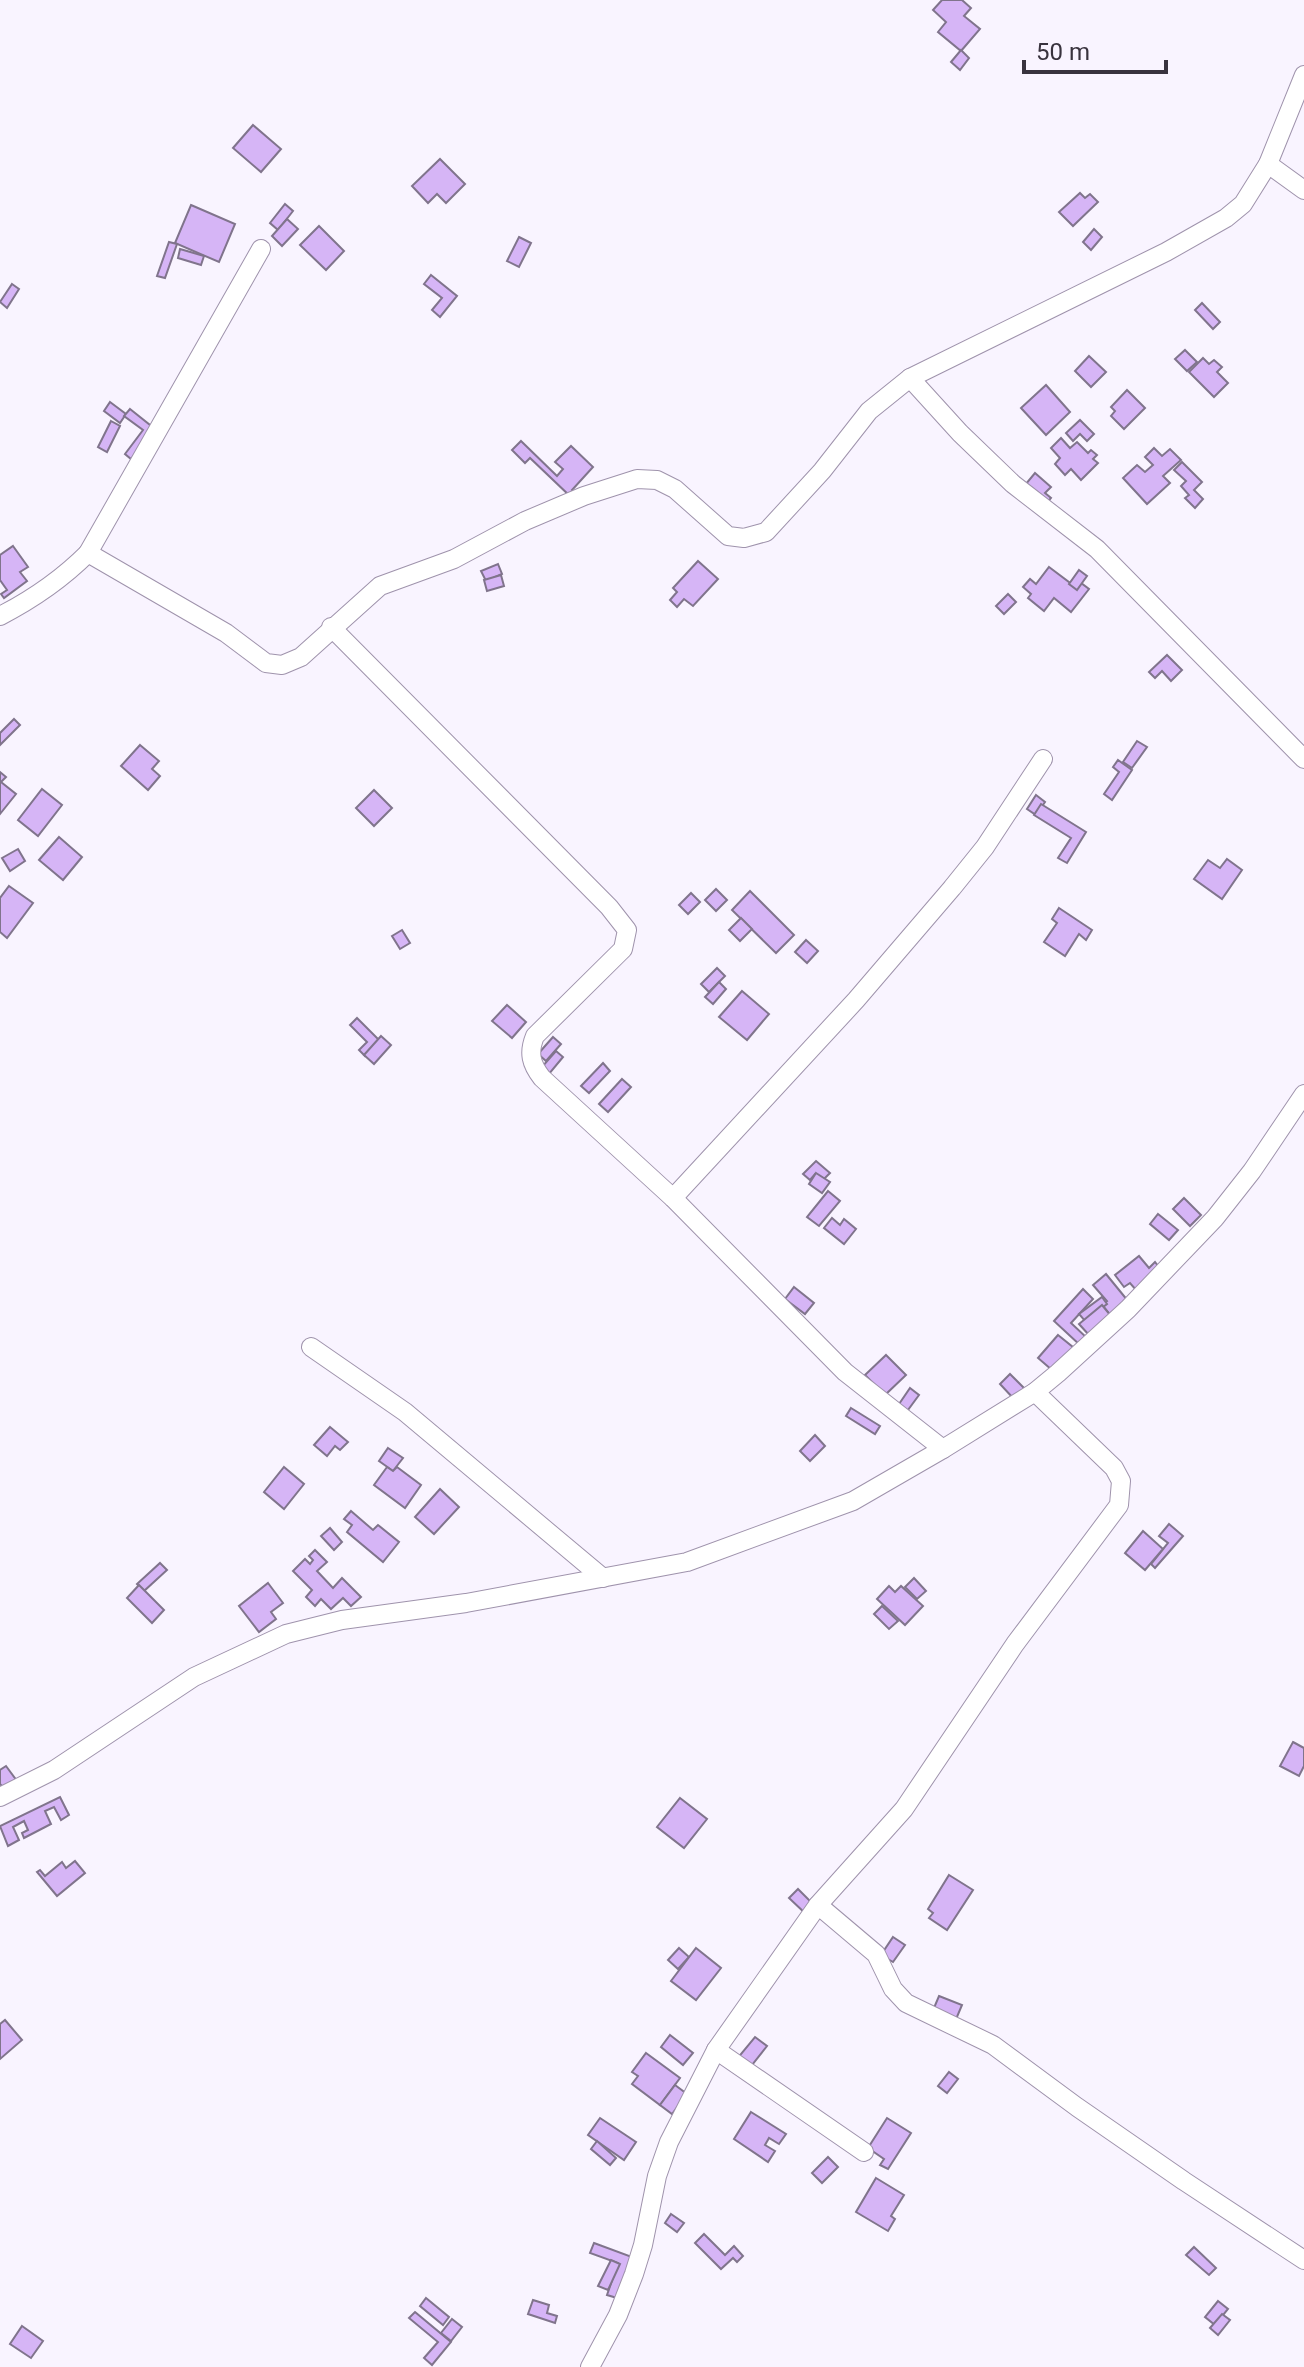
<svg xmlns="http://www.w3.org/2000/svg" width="1304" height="2367" font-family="Roboto,sans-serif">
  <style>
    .building { fill: #d6b5f6; stroke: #80748c; stroke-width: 2 }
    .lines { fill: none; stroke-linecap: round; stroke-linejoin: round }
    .minor-casing { stroke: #9f93ac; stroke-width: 20 }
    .minor { stroke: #fff; stroke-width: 18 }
  </style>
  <rect width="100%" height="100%" fill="#f9f4ff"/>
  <!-- building -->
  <g class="building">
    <polygon points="942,0 962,0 971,8 964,16 980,29 961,51 938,32 946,22 933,10"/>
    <polygon points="961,50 969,58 960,70 951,62"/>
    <polygon points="253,125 281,149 261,172 233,148"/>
    <polygon points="440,159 465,184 446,203 437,194 428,203 412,186"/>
    <polygon points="1080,193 1085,198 1090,194 1098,202 1073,226 1059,212"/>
    <polygon points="285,204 293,211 278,230 270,223"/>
    <polygon points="191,205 235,224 219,262 175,243"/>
    <polygon points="287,219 298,229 282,246 272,236"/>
    <polygon points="319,226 344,251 326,270 300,245"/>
    <polygon points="1094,229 1102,237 1091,250 1083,242"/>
    <polygon points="519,237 531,243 519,267 507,261"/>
    <polygon points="169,242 177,244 165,278 157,276"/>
    <polygon points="180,249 204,256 201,265 178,258"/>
    <polygon points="431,275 457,296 440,317 432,310 442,298 424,284"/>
    <polygon points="12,284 19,289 7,308 0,302"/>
    <polygon points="1202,303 1220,322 1213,329 1195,310"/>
    <polygon points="1185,350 1197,362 1187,371 1175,359"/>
    <polygon points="1089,356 1106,372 1091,387 1075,371"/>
    <polygon points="1203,358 1209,364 1214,360 1222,367 1217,372 1228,383 1214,397 1189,372"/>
    <polygon points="1046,385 1070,412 1046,435 1021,408"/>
    <polygon points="1127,390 1145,408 1124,429 1111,416 1115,411 1111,407"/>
    <polygon points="110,402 126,414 120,423 104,411"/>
    <polygon points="130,409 155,429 131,459 125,454 143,430 124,416"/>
    <polygon points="1080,420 1094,434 1087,441 1080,434 1073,441 1066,433"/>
    <polygon points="111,421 120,426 107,452 98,447"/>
    <polygon points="1061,438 1070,448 1077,442 1088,453 1091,450 1097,455 1093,459 1098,463 1081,480 1071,469 1065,475 1055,464 1060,458 1051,448"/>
    <polygon points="521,441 557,476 563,469 555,462 571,446 593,467 572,490 575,493 571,497 530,458 525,463 512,450"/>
    <polygon points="1154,448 1162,456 1170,449 1181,460 1163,476 1170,483 1147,504 1123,478 1137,465 1145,472 1153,465 1145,457"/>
    <polygon points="1182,462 1202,482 1194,490 1203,499 1195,508 1185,498 1189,495 1181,486 1186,481 1174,470"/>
    <polygon points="1035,473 1051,487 1045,493 1051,498 1042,509 1020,491"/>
    <polygon points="13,546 28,567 20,572 27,581 4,598 1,594 7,590 0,580 0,555"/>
    <polygon points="698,561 718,579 693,606 684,599 677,607 670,600 677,592 673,588"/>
    <polygon points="498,564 502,574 486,581 481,571"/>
    <polygon points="1049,567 1077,588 1081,583 1089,589 1071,612 1054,598 1044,611 1028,598 1031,594 1023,587 1030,579 1036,584"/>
    <polygon points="1079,570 1087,576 1077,590 1069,584"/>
    <polygon points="501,575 504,586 487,591 484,580"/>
    <polygon points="1008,594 1016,602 1004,614 996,606"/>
    <polygon points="1167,655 1182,670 1171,681 1162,671 1155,678 1149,672"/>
    <polygon points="14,719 20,725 0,745 0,733"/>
    <polygon points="1137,741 1147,747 1132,768 1123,762"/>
    <polygon points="140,745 159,761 152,769 160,776 148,790 121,766"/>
    <polygon points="1118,760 1132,770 1112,800 1104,794 1119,772 1113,767"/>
    <polygon points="0,772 6,777 1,782 16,794 0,814"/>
    <polygon points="42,789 62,805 38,836 18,820"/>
    <polygon points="374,790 392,808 374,826 356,808"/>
    <polygon points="1036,795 1045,802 1036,815 1027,809"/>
    <polygon points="1041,804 1086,832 1067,863 1058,858 1071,838 1034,815"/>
    <polygon points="59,837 82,857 63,880 39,860"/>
    <polygon points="18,849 25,861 10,871 2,858"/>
    <polygon points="1227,859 1242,870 1222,899 1194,879 1208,860 1220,868"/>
    <polygon points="9,886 33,903 7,938 0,932 0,898"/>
    <polygon points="716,889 727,900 716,911 705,900"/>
    <polygon points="750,891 794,935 776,953 732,910"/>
    <polygon points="691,893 700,902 688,914 679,905"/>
    <polygon points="1059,908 1092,930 1086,940 1079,934 1065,956 1044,942 1057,923 1052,919"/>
    <polygon points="741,918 752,929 740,941 729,930"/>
    <polygon points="402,930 410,943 400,949 392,936"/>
    <polygon points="806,940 818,951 807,963 795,952"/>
    <polygon points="717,968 725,976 709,992 701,984"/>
    <polygon points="719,982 726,989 713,1004 705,997"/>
    <polygon points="742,991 769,1014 747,1040 719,1017"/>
    <polygon points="507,1005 526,1022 512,1038 492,1021"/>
    <polygon points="357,1018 380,1041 365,1056 359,1050 367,1042 350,1025"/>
    <polygon points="381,1036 391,1045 374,1064 364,1055"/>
    <polygon points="553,1037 561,1044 546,1061 538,1054"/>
    <polygon points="556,1051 563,1057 549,1074 541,1068"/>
    <polygon points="603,1063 610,1071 589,1093 581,1086"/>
    <polygon points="622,1079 631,1087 608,1112 599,1104"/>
    <polygon points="816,1161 830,1173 823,1180 815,1174 810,1180 803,1174"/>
    <polygon points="816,1173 830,1182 822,1193 809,1184"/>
    <polygon points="828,1191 840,1201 819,1226 807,1217"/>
    <polygon points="1184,1198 1201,1215 1190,1226 1173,1209"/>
    <polygon points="1158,1214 1178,1230 1169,1240 1150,1224"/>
    <polygon points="832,1218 840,1225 844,1219 856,1229 844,1244 824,1228"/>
    <polygon points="1139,1256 1149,1268 1155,1262 1162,1271 1137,1291 1130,1283 1124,1287 1115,1275"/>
    <polygon points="1106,1274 1128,1301 1111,1316 1102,1305 1107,1301 1093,1285"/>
    <polygon points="794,1287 814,1303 805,1314 785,1299"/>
    <polygon points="1083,1289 1093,1299 1071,1323 1087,1338 1081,1346 1054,1321"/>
    <polygon points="1102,1297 1107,1304 1085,1321 1079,1314"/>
    <polygon points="1102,1305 1111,1316 1089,1335 1079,1324"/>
    <polygon points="1058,1335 1079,1352 1059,1376 1038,1358"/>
    <polygon points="886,1355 906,1375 885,1395 865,1375"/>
    <polygon points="1010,1374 1025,1389 1014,1399 1000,1384"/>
    <polygon points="910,1388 919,1395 905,1414 897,1407"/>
    <polygon points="851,1408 880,1426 875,1434 846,1416"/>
    <polygon points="330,1427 348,1442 340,1450 335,1446 327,1456 314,1445"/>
    <polygon points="815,1435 825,1446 810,1461 800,1451"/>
    <polygon points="388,1448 403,1458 393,1471 379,1461"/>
    <polygon points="284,1467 304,1484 284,1509 264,1492"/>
    <polygon points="387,1467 393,1471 397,1467 421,1485 405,1508 374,1485"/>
    <polygon points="440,1489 459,1507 434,1534 415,1517"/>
    <polygon points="351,1511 373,1530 378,1525 399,1542 383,1562 347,1532 352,1525 344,1519"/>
    <polygon points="1169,1524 1183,1536 1155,1568 1151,1564 1168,1543 1159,1536"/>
    <polygon points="330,1528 342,1542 334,1550 321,1536"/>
    <polygon points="1143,1531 1163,1549 1145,1570 1125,1553"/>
    <polygon points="315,1550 327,1562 317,1571 333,1588 342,1578 361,1597 351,1606 343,1598 331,1609 321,1599 315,1606 306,1597 312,1590 293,1571 305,1559 310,1564 313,1560 309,1556"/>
    <polygon points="160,1563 167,1570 144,1591 137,1584"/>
    <polygon points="914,1578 926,1591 917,1599 905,1587"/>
    <polygon points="268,1583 283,1603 271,1612 276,1619 259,1632 239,1606"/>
    <polygon points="139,1585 164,1610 152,1623 127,1598"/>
    <polygon points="889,1586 895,1592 901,1586 923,1606 905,1625 877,1599"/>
    <polygon points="882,1606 898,1621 889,1629 874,1614"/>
    <polygon points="1293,1742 1304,1748 1304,1766 1299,1776 1280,1766"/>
    <polygon points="6,1766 20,1785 8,1793 0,1784 0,1770"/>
    <polygon points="60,1797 69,1815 61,1820 54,1807 45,1811 51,1824 24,1838 22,1833 28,1830 24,1821 13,1827 19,1840 8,1846 0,1826"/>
    <polygon points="680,1798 707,1819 684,1848 657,1827"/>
    <polygon points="75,1861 85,1873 57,1896 37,1872 40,1870 45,1876 62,1862 66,1868"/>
    <polygon points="949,1875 973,1890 947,1930 929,1918 933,1913 928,1909"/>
    <polygon points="798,1889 815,1906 807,1915 789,1898"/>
    <polygon points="893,1937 905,1945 893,1962 881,1955"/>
    <polygon points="679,1948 689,1957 678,1969 668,1960"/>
    <polygon points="696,1948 721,1968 696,2000 671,1981"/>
    <polygon points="939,1996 962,2005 954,2024 931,2015"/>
    <polygon points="5,2020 22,2040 0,2059 0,2024"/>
    <polygon points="670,2035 693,2053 683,2065 661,2047"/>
    <polygon points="755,2037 767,2046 748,2070 736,2060"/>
    <polygon points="646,2053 680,2078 660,2105 632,2084 638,2076 632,2072"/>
    <polygon points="949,2072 958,2079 947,2093 938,2086"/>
    <polygon points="675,2085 687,2094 672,2114 660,2105"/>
    <polygon points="751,2112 786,2134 779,2144 769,2138 765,2145 775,2151 768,2162 734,2139"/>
    <polygon points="600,2118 636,2142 624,2160 588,2135"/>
    <polygon points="887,2118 911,2133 888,2169 880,2165 884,2159 868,2148"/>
    <polygon points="597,2141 616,2158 610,2165 591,2149"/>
    <polygon points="828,2157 838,2167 822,2183 812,2173"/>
    <polygon points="876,2178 904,2195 891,2216 895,2219 888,2231 856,2212"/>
    <polygon points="671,2214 684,2223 677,2232 665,2223"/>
    <polygon points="704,2234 725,2255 734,2246 743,2256 737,2262 733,2258 721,2269 695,2243"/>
    <polygon points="594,2243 632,2257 617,2298 607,2295 618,2263 590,2253"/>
    <polygon points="1194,2247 1216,2268 1209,2275 1186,2255"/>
    <polygon points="611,2260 620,2264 608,2290 598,2286"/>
    <polygon points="426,2298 449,2317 443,2325 420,2306"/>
    <polygon points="533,2300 549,2305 547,2313 557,2316 555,2323 528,2314"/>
    <polygon points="1218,2301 1228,2309 1215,2325 1205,2317"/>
    <polygon points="415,2312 451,2342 432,2365 424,2358 438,2342 409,2318"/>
    <polygon points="1222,2314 1230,2320 1218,2335 1210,2328"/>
    <polygon points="452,2319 462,2327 451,2341 441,2333"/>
    <polygon points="22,2326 43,2341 31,2358 10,2344"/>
  </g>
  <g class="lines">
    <!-- minor casing -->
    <g class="minor-casing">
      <g id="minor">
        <polyline points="1268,164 1304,190"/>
        <polyline points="910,378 960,433 1013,484 1097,549 1304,759"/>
        <polyline points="88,553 261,249"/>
        <path d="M0 616C33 599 62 579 88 553L226 633 266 663 282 665 301 657 380 586 454 559 525 521 584 496 637 479 657 480 675 489 728 536 744 538 766 532 822 471 869 411 910 378 1166 252 1226 218 1243 204 1268 164 1304 75"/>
        <path d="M331 627 609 907 627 930 623 949 535 1036C528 1053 531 1064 542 1078L673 1198 845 1372 943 1449"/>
        <polyline points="673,1198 856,1000 952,888 985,847 1043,759"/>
        <polyline points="311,1347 405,1412 603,1578"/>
        <polyline points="0,1797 54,1770 194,1677 286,1634 342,1620 466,1603 687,1562 853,1501 943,1449 1035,1392 1058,1373 1128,1309 1215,1218 1252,1171 1304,1094"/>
        <polyline points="818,1905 876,1954 893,1989 906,2003 993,2045 1077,2107 1184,2181 1304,2260"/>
        <polyline points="716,2050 864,2152"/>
        <polyline points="590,2367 618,2315 634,2274 643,2245 657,2176 669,2142 716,2050 818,1905 904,1809 1015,1644 1119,1505 1121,1481 1114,1468 1035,1392"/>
      </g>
    </g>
    <!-- minor -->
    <use href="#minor" class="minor"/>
  </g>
  <!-- scale -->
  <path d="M1024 60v12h142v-12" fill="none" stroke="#39333e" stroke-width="4"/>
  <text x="1036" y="60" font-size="24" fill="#39333e" stroke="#f9f4ff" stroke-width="6" paint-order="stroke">50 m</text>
</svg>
